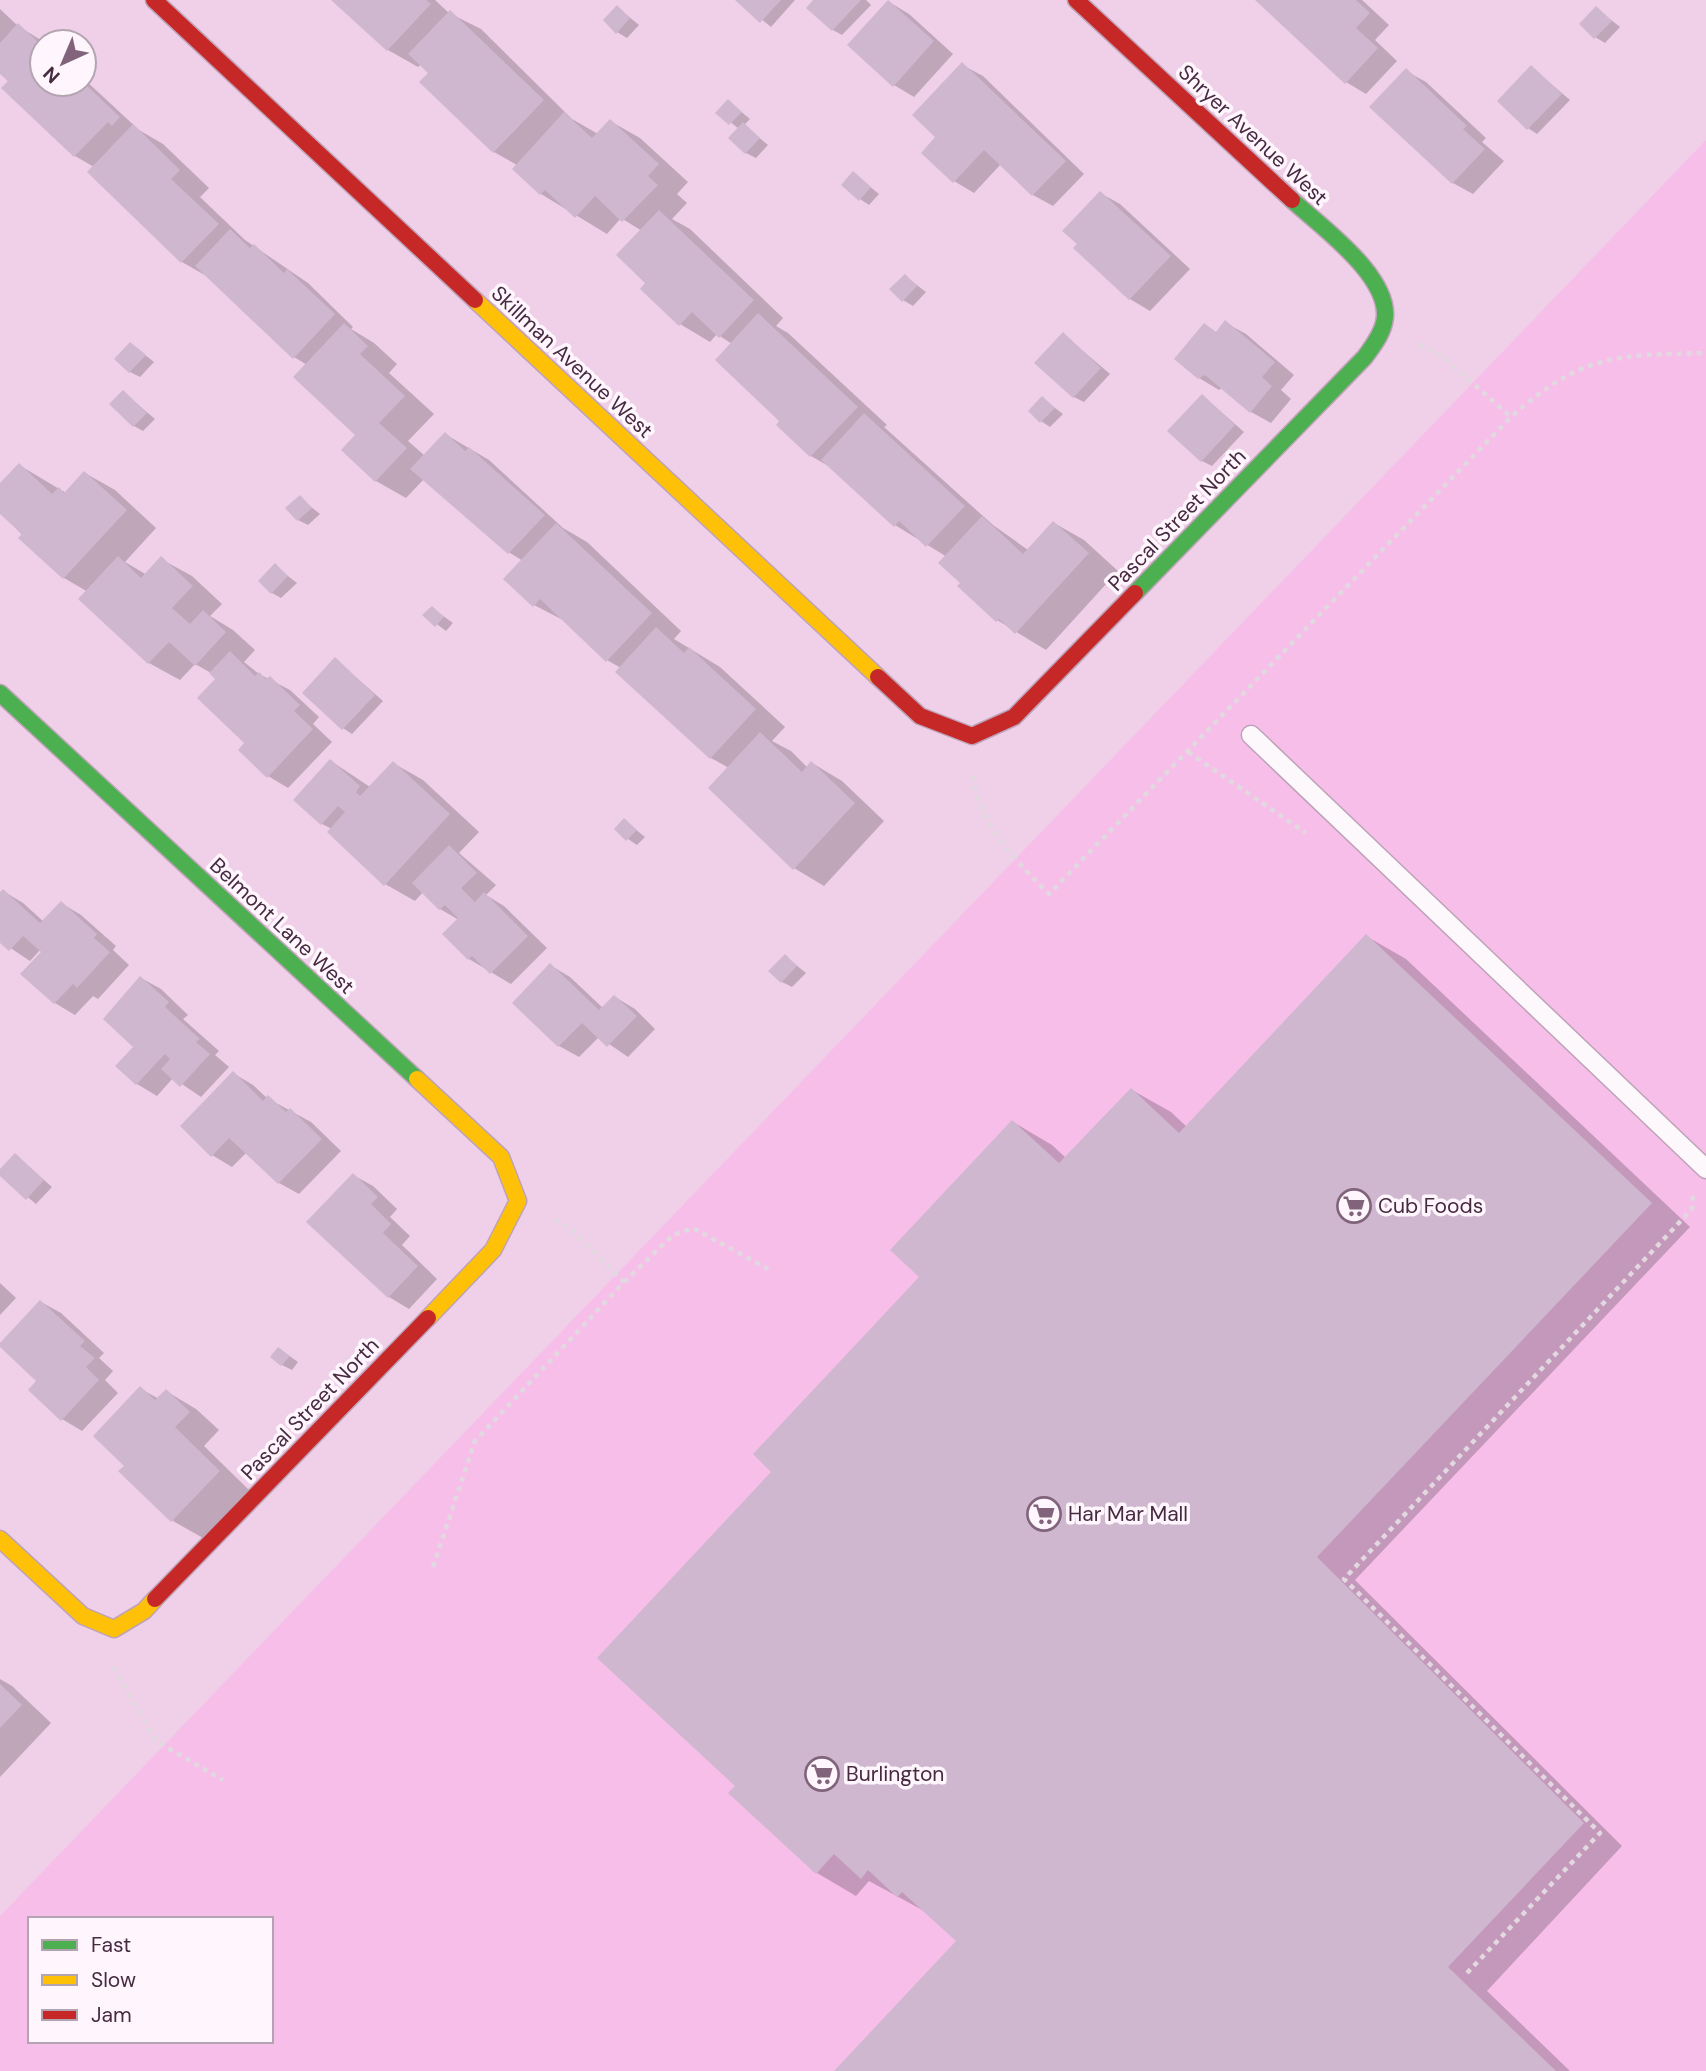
<svg xmlns="http://www.w3.org/2000/svg" width="1706" height="2071" font-family="'DM Sans',sans-serif">
  <style>
    .built { fill: #f6bee9; fill-rule: evenodd }
    .shadow { fill: #0003 }
    .building { fill: #ceb7cf }
    .lines { fill: none; stroke-linecap: round; stroke-linejoin: round }
    .lane-casing { stroke: #bea3b8; stroke-width: 21 }
    .fast-casing { stroke: #bea3b8; stroke-width: 19 }
    .slow-casing { stroke: #bea3b8; stroke-width: 19 }
    .jam-casing { stroke: #bea3b8; stroke-width: 19 }
    .path { stroke: #e2d8e0; stroke-width: 4.5; stroke-dasharray: 5 5; stroke-linecap: butt }
    .lane { stroke: #fdf8fc; stroke-width: 18 }
    .fast { stroke: #4caf50; stroke-width: 16 }
    .slow { stroke: #ffc107; stroke-width: 16 }
    .jam { stroke: #c62828; stroke-width: 16 }
    .labels { text-anchor: middle; stroke-width: 7; stroke-linejoin: round; paint-order: stroke }
    .street-label { font-size: 21px; fill: #462a40; stroke: #fef6fc }
    .poi-label { font-size: 21px; fill: #462a40; stroke: #fef6fc; text-anchor: start }
  </style>
  <rect width="100%" height="100%" fill="#efd0e8"/>
  <!-- built -->
  <path class="built" d="M1706 140V2071H0V1916ZM30 1919H271V2041H30Z"/>
  <!-- shadow -->
  <g class="shadow">
    <polygon points="333,0 435,0 449,13 481,29 572,119 598,134 610,121 640,138 688,182 677,194 687,203 672,219 690,229 783,318 776,326 788,333 887,425 884,427 993,525 1028,550 1054,523 1084,540 1118,571 1046,650 997,620 963,582 947,557 895,525 832,468 811,456 778,425 782,421 732,344 717,334 710,342 680,324 648,283 642,231 621,218 607,234 541,194 517,165 494,152 421,64 418,67 388,50"/>
    <polygon points="738,0 795,0 771,27"/>
    <polygon points="816,0 866,0 871,5 842,35 833,30"/>
    <polygon points="1260,0 1362,0 1389,25 1375,40 1397,61 1366,94 1346,82"/>
    <polygon points="889,2 909,14 953,54 914,97 894,85"/>
    <polygon points="617,7 639,25 627,38 617,32"/>
    <polygon points="1596,8 1620,27 1605,43 1595,37"/>
    <polygon points="0,9 18,26 44,42 42,84 84,84 84,79 139,130 163,144 209,188 200,197 245,240 308,283 353,327 351,329 374,343 397,364 389,373 434,414 408,441 424,455 445,434 489,460 563,528 587,542 681,631 674,639 720,667 785,727 772,741 791,751 808,768 812,763 842,781 884,821 824,886 794,868 729,768 711,758 621,668 607,660 565,621 534,605 523,561 510,553 424,479 406,498 376,481 357,435 307,365 294,357 210,278 182,262 94,167 75,156 0,72"/>
    <polygon points="962,65 983,76 1084,174 1053,206 1033,195 1001,164 974,193 954,181 938,137"/>
    <polygon points="1531,67 1570,100 1537,134 1528,128"/>
    <polygon points="1406,71 1426,82 1486,138 1482,142 1504,161 1473,194 1453,183"/>
    <polygon points="728,101 750,119 744,125 768,145 756,158 746,153 739,129 718,112"/>
    <polygon points="853,173 879,194 869,205 860,199"/>
    <polygon points="1100,193 1120,204 1190,269 1150,311 1130,299 1076,248"/>
    <polygon points="905,276 926,292 913,306 903,300"/>
    <polygon points="1226,323 1246,334 1294,375 1281,390 1291,399 1271,423 1251,412 1222,388 1219,390 1199,378 1205,326 1217,333"/>
    <polygon points="1063,334 1110,374 1084,402 1074,397"/>
    <polygon points="131,344 154,362 140,377 130,372"/>
    <polygon points="123,392 155,419 143,431 134,426"/>
    <polygon points="1203,396 1244,432 1212,466 1202,461"/>
    <polygon points="1042,398 1063,414 1050,427 1041,421"/>
    <polygon points="19,465 66,493 85,473 115,490 156,528 125,562 147,575 161,559 192,576 222,604 210,616 233,630 255,650 244,662 259,674 290,690 319,717 313,724 332,742 288,788 268,776 247,743 213,674 195,664 180,680 149,663 81,599 88,592 64,578 0,512 0,486"/>
    <polygon points="300,498 320,514 308,525 298,520"/>
    <polygon points="275,566 297,583 281,598 272,593"/>
    <polygon points="432,608 453,623 446,631 425,615"/>
    <polygon points="336,660 383,701 352,734 343,728"/>
    <polygon points="331,761 370,787 393,763 423,780 479,832 459,853 496,885 486,895 504,906 547,948 511,984 469,959 444,934 459,920 440,909 423,892 415,901 385,884 332,829 322,824"/>
    <polygon points="625,821 645,837 637,845 628,839"/>
    <polygon points="3,891 23,903 44,922 61,903 81,915 116,946 113,950 129,965 98,999 93,996 75,1015 55,1003 43,952 40,950 30,961 0,941 0,894"/>
    <polygon points="1366,936 1406,959 1690,1227 1355,1580 1622,1846 1487,1991 1570,2071 836,2071 958,1941 926,1912 869,1881 856,1896 817,1873 737,1786 774,1472 922,1277 1013,1122 1052,1145 1066,1158 1132,1090 1171,1112 1187,1127"/>
    <polygon points="785,956 806,973 792,987 782,982"/>
    <polygon points="550,965 570,977 604,1009 615,997 635,1009 655,1029 628,1057 599,1037 579,1057 559,1046"/>
    <polygon points="141,978 161,989 188,1015 183,1019 219,1051 215,1055 229,1067 201,1097 173,1078 157,1096 137,1084 135,1047"/>
    <polygon points="233,1073 253,1085 267,1098 311,1122 341,1151 299,1194 279,1183 247,1152 232,1167 212,1155"/>
    <polygon points="15,1155 52,1187 36,1204 0,1174"/>
    <polygon points="353,1175 373,1186 397,1209 390,1217 410,1236 402,1245 437,1279 409,1309 389,1297 309,1221"/>
    <polygon points="0,1283 16,1298 0,1315"/>
    <polygon points="41,1302 61,1313 104,1353 99,1358 113,1371 105,1380 118,1393 82,1431 62,1419 39,1381"/>
    <polygon points="288,1355 298,1362 292,1370 282,1365"/>
    <polygon points="141,1389 159,1399 166,1391 196,1409 219,1430 204,1446 249,1490 203,1538 173,1521 121,1471 126,1466"/>
    <polygon points="0,1679 12,1686 51,1723 0,1777"/>
  </g>
  <!-- building -->
  <g class="building">
    <polygon points="331,0 426,0 431,4 387,51"/>
    <polygon points="735,0 781,0 760,23"/>
    <polygon points="813,0 861,0 832,31 806,8"/>
    <polygon points="888,0 934,41 893,87 847,45"/>
    <polygon points="1255,0 1356,0 1370,13 1356,28 1378,48 1345,84"/>
    <polygon points="617,5 630,18 616,34 603,20"/>
    <polygon points="1596,6 1612,21 1594,39 1579,24"/>
    <polygon points="450,10 544,100 493,153 419,82 428,73 408,54"/>
    <polygon points="18,23 42,46 42,84 85,84 120,117 112,126 108,122 74,157 1,88 8,81 0,74 0,43"/>
    <polygon points="962,62 1066,161 1032,196 984,150 953,183 921,153 935,137 912,115"/>
    <polygon points="1531,65 1562,94 1527,130 1497,101"/>
    <polygon points="1406,68 1467,126 1463,129 1485,149 1452,184 1369,107"/>
    <polygon points="728,99 742,112 729,125 715,113"/>
    <polygon points="564,112 592,138 610,119 659,164 648,176 658,185 622,222 595,196 575,218 545,190 540,195 512,169"/>
    <polygon points="743,122 760,138 745,154 728,138"/>
    <polygon points="133,124 180,170 171,179 219,224 181,263 87,172"/>
    <polygon points="853,171 871,187 859,201 841,185"/>
    <polygon points="1100,191 1171,256 1129,300 1073,248 1077,244 1062,231"/>
    <polygon points="659,210 754,300 719,338 692,312 679,326 640,289 645,283 616,255"/>
    <polygon points="230,229 250,248 254,244 284,273 287,269 335,314 293,359 195,266"/>
    <polygon points="905,274 917,286 902,302 889,289"/>
    <polygon points="758,313 858,407 810,457 776,425 779,421 715,360"/>
    <polygon points="1225,320 1275,362 1262,377 1272,386 1250,413 1205,375 1198,379 1174,359 1204,323 1216,332"/>
    <polygon points="344,323 368,346 360,354 405,396 379,423 407,448 375,482 341,450 355,435 293,377"/>
    <polygon points="1063,332 1101,368 1073,398 1034,363"/>
    <polygon points="130,342 146,355 129,373 114,359"/>
    <polygon points="123,390 147,413 133,427 109,404"/>
    <polygon points="1202,394 1235,425 1201,462 1167,431"/>
    <polygon points="1042,396 1055,408 1040,423 1028,411"/>
    <polygon points="864,413 965,506 926,547 899,521 894,527 821,460"/>
    <polygon points="445,432 465,451 469,447 545,515 508,554 410,469"/>
    <polygon points="19,463 52,494 59,487 64,493 84,471 127,510 63,579 18,538 22,534 0,514 0,483"/>
    <polygon points="300,495 312,508 297,521 285,508"/>
    <polygon points="982,516 1023,554 1053,521 1089,553 1015,634 999,619 996,622 957,586 960,583 938,563"/>
    <polygon points="556,523 652,613 606,662 540,599 533,607 503,579"/>
    <polygon points="118,556 141,578 161,556 193,586 172,608 190,624 203,610 226,632 195,666 169,642 148,664 78,599"/>
    <polygon points="275,563 288,576 271,594 258,581"/>
    <polygon points="432,606 444,617 435,627 422,615"/>
    <polygon points="656,627 684,653 689,647 756,709 710,759 615,672"/>
    <polygon points="230,651 255,676 259,672 266,679 270,676 300,705 294,711 313,729 267,778 238,750 244,743 197,698 215,679 209,673"/>
    <polygon points="335,657 375,695 342,730 302,693"/>
    <polygon points="760,732 802,772 811,761 855,803 793,870 708,788"/>
    <polygon points="330,759 360,786 356,792 360,796 393,761 450,814 384,886 327,832 345,812 338,806 321,825 293,800"/>
    <polygon points="624,818 637,830 626,841 614,829"/>
    <polygon points="449,845 477,873 461,888 475,902 484,892 528,936 490,974 472,956 468,960 442,934 458,918 445,905 439,910 412,883"/>
    <polygon points="3,889 40,923 61,901 97,934 94,938 110,952 77,988 73,984 54,1004 20,974 41,952 23,936 9,951 0,943 0,892"/>
    <polygon points="1366,934 1652,1203 1317,1557 1584,1823 1448,1967 1556,2071 834,2071 956,1941 902,1892 897,1897 868,1870 861,1879 834,1854 816,1874 728,1793 735,1786 597,1658 771,1472 753,1454 919,1277 890,1250 1012,1120 1059,1163 1131,1088 1179,1133"/>
    <polygon points="785,954 797,966 781,983 768,971"/>
    <polygon points="550,963 599,1010 614,995 637,1016 607,1047 582,1023 558,1047 512,1003"/>
    <polygon points="140,976 169,1002 165,1007 200,1039 196,1042 210,1054 180,1087 161,1069 170,1059 165,1054 136,1085 115,1066 133,1047 103,1019"/>
    <polygon points="233,1071 263,1101 268,1095 286,1112 290,1108 322,1139 278,1184 229,1138 211,1157 180,1126"/>
    <polygon points="15,1153 44,1180 26,1200 0,1176 0,1169"/>
    <polygon points="353,1173 378,1197 371,1204 391,1224 383,1233 418,1266 388,1298 306,1222"/>
    <polygon points="40,1300 85,1341 80,1346 95,1358 86,1367 99,1380 61,1421 28,1390 36,1381 0,1347 0,1343"/>
    <polygon points="278,1347 290,1356 281,1366 270,1357"/>
    <polygon points="140,1386 155,1400 166,1389 190,1412 175,1427 220,1471 171,1522 118,1471 124,1466 93,1436"/>
    <polygon points="0,1684 22,1705 0,1728"/>
  </g>
  <g class="lines">
    <!-- lane casing -->
    <g class="lane-casing">
      <polyline id="lane" points="1251,735 1706,1169"/>
    </g>
    <!-- fast casing -->
    <g class="fast-casing">
      <g id="fast">
        <path d="M1135 593 1365 357C1372 347 1381 336 1384 323 1395 279 1320 226 1292 200"/>
        <polyline points="0,693 417,1079"/>
      </g>
    </g>
    <!-- slow casing -->
    <g class="slow-casing">
      <g id="slow">
        <polyline points="475,300 878,677"/>
        <polyline points="417,1079 501,1157 518,1201 493,1250 428,1318"/>
        <polyline points="0,1539 83,1616 114,1629 144,1611 155,1599"/>
      </g>
    </g>
    <!-- jam casing -->
    <g class="jam-casing">
      <g id="jam">
        <polyline points="154,0 475,300"/>
        <polyline points="1076,0 1292,200"/>
        <polyline points="878,677 920,716 972,736 1014,717 1135,593"/>
        <polyline points="155,1599 428,1318"/>
      </g>
    </g>
    <!-- path -->
    <g class="path">
      <polyline points="1419,344 1442,356 1511,417"/>
      <polyline points="1188,752 1306,833"/>
      <path d="M973 776C975 818 1020 866 1049 894L1511 417C1582 354 1615 355 1706 353"/>
      <polyline points="624,1282 673,1235 693,1228 770,1270"/>
      <polyline points="433,1567 475,1441 624,1282 569,1227 554,1220"/>
      <polyline points="113,1667 156,1741 223,1780"/>
      <polyline points="1467,1973 1600,1833 1344,1579 1692,1209 1693,1195"/>
    </g>
    <!-- lane -->
    <use href="#lane" class="lane"/>
    <!-- fast -->
    <use href="#fast" class="fast"/>
    <!-- slow -->
    <use href="#slow" class="slow"/>
    <!-- jam -->
    <use href="#jam" class="jam"/>
  </g>
  <!-- icons -->
  <defs>
    <g id="supermarket-ring" transform="scale(1.75)"><circle r="9.5" fill="#fef6fc" stroke="#81647b" stroke-width="1.5"/><path d="M-6-5.5h2.5l.6 2H6L4.5 2H-2.5L-4.4-4H-6ZM-1.5 3.2a1.3 1.3 0 1 0 .1 0ZM3 3.2a1.3 1.3 0 1 0 .1 0Z" fill="#81647b"/></g>
  </defs>
  <g fill-rule="evenodd">
    <use href="#supermarket-ring" x="1354" y="1206"/>
    <use href="#supermarket-ring" x="1044" y="1514"/>
    <use href="#supermarket-ring" x="822" y="1774"/>
  </g>
  <g class="labels">
    <!-- street labels -->
    <g class="street-label">
      <text transform="translate(1253 135) rotate(43)" y="7">Shryer Avenue West</text>
      <text transform="translate(572 362) rotate(43)" y="7">Skillman Avenue West</text>
      <text transform="translate(1177 520) rotate(-46)" y="7">Pascal Street North</text>
      <text transform="translate(282 926) rotate(43)" y="7">Belmont Lane West</text>
      <text transform="translate(310 1409) rotate(-46)" y="7">Pascal Street North</text>
    </g>
    <!-- poi labels -->
    <g class="poi-label">
      <text x="1378" y="1213">Cub Foods</text>
      <text x="1068" y="1521">Har Mar Mall</text>
      <text x="846" y="1781">Burlington</text>
    </g>
  </g>
  <!-- legend -->
  <rect x="28" y="1917" width="245" height="126" fill="#fef6fc" stroke="#b4a4b1" stroke-width="2"/>
  <rect x="42" y="1940" width="35" height="10" fill="#4caf50" stroke="#b4a4b1" stroke-width="2"/>
  <text x="91" y="1952" font-size="21" fill="#462a40">Fast</text>
  <rect x="42" y="1975" width="35" height="10" fill="#ffc107" stroke="#b4a4b1" stroke-width="2"/>
  <text x="91" y="1987" font-size="21" fill="#462a40">Slow</text>
  <rect x="42" y="2010" width="35" height="10" fill="#c62828" stroke="#b4a4b1" stroke-width="2"/>
  <text x="91" y="2022" font-size="21" fill="#462a40">Jam</text>
  <!-- north arrow -->
  <g transform="translate(63 63) rotate(224)"><circle r="33" fill="#fef6fc" stroke="#b4a4b1" stroke-width="2"/>
  <path d="M0-5L12 26L0 18L-12 26Z" fill="#81647b"/>
  <text y="-10" font-size="19" font-weight="bold" text-anchor="middle" fill="#462a40">N</text>
  </g>
</svg>
